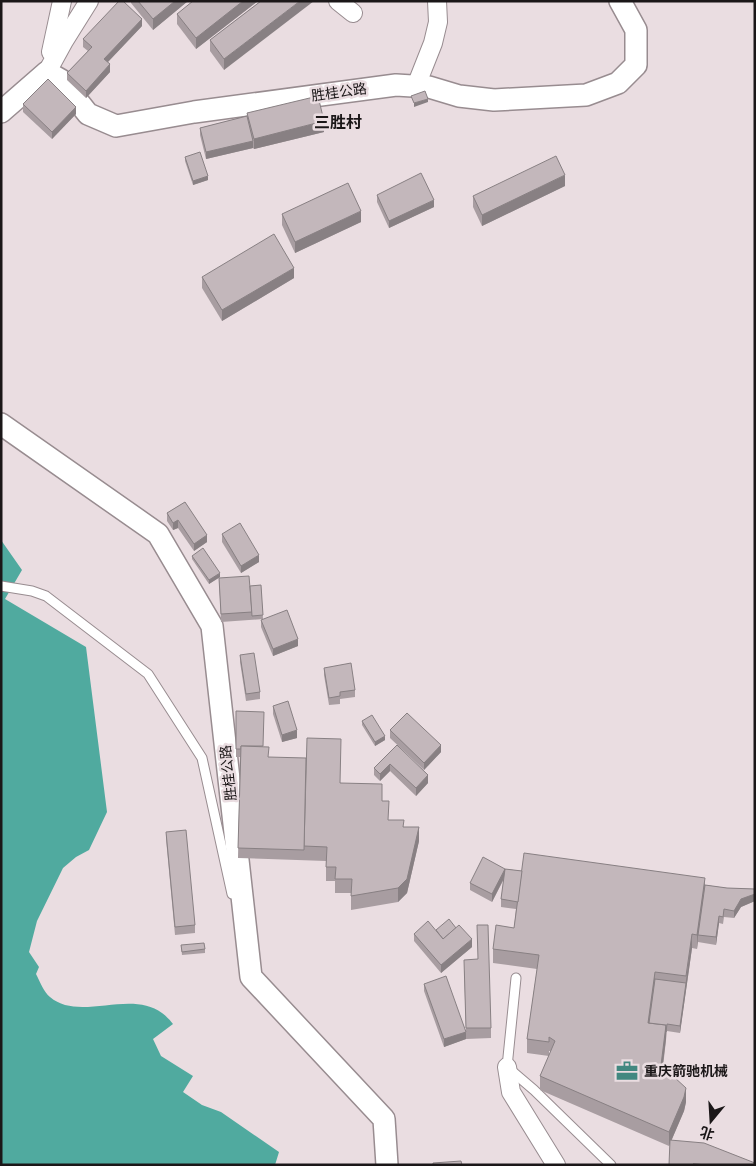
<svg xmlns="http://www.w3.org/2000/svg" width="756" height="1166" font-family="Figtree,'Noto Sans SC',sans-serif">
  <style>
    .water { fill: #50aa9f }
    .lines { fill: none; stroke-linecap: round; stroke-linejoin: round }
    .service-casing { stroke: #988c90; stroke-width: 11 }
    .minor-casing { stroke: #988c90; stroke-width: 20 }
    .tertiary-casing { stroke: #988c90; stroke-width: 24 }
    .service { stroke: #fff; stroke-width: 9 }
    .minor { stroke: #fff; stroke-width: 18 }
    .tertiary { stroke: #fff; stroke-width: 21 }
    .wall { fill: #a89da1 }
    .shaded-wall { fill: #888083 }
    .building { fill: #c3b7bb; stroke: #888083 }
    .labels { text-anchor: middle; stroke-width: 5; stroke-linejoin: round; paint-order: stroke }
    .street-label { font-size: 14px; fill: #1b1718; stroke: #eadde1 }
    .poi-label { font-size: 14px; font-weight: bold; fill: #1b1718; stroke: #eadde1; text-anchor: start }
    .quarter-label { font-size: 16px; font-weight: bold; fill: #1b1718; stroke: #eadde1 }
  </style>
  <rect width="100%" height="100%" fill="#eadde1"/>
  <!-- water -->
  <path class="water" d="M1 540 22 570 5 599 86 647 107 812 89 850 76 857 63 868 37 921 29 952 39 967 36 974C40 982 44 992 50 997 79 1022 130 989 162 1013 166 1016 170 1020 173 1024L153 1039 161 1056 193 1076 183 1092 202 1105 221 1112 279 1152 275 1165H1Z"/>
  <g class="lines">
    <!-- service casing -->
    <g class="service-casing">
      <g id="service">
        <polyline points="1,586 32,591 46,596 148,674 202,758 232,894"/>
        <polyline points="516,978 507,1067 534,1090 611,1165"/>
      </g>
    </g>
    <!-- minor casing -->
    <g class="minor-casing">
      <g id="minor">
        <polyline points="338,1 353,13"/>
        <polyline points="51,52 62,1"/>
        <polyline points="47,72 64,41 89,1"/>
        <polyline points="416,86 433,43 438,22 437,1"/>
        <polyline points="507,1067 511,1092 556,1165"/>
      </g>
    </g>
    <!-- tertiary casing -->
    <g class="tertiary-casing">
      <g id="tertiary">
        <polyline points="1,112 47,72 61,80 88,114 116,126 194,112 396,85 429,87 459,96 494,100 586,95 618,83 636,65 636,30 620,1"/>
        <polyline points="1,424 158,534 212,626 251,977 384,1119 387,1165"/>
      </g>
    </g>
    <!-- service -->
    <use href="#service" class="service"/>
    <!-- minor -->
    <use href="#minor" class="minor"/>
    <!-- tertiary -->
    <use href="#tertiary" class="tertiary"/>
  </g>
  <!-- wall -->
  <g class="wall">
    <polygon points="131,1 188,1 153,30 131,3"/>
    <polygon points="258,1 196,49 177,24 177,14"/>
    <polygon points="261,1 224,70 210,51 210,40"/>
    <polygon points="142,26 108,62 110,72 86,98 67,80 67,73 88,51 83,47 83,39"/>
    <polygon points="23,104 76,114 52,139 23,112"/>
    <polygon points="247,113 324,132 254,149 253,148 206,159 200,135 200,128 247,116"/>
    <polygon points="185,157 208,180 193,185 185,161"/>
    <polygon points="565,186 482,226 473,207 473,196"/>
    <polygon points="377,195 434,207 389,228 377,202"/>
    <polygon points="282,214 361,222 295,253 282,225"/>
    <polygon points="202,277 294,278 222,321 202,288"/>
    <polygon points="185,502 207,542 194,551 178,528 173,530 167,521 167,513"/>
    <polygon points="222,534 259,562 241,573 222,542"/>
    <polygon points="192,556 220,577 209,584 192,559"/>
    <polygon points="219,578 250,586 261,585 263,619 221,622"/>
    <polygon points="261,620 298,646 273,656 261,627"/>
    <polygon points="240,655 260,692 260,699 246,701 240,662"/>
    <polygon points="324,668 355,690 355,697 340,699 340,704 329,705 324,675"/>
    <polygon points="273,706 297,738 282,742 273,714"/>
    <polygon points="236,711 263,747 268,757 341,783 382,801 388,820 404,827 419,841 407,893 398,902 351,910 351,893 335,893 335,881 326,881 326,861 238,858 240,757 236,757"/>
    <polygon points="362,721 385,740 375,746 362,725"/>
    <polygon points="390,730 441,752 424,770 390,738"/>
    <polygon points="397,745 428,783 416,796 390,771 380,781 374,775 374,768"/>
    <polygon points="166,832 195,925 195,933 175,935 166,839"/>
    <polygon points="505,869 522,871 705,885 727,888 755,889 755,901 741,907 734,918 724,917 723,924 719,923 716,945 698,942 697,949 692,948 680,1033 667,1031 663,1067 686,1102 684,1111 669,1146 540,1090 540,1076 551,1051 549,1051 549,1056 527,1053 527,1039 537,969 493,963 493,949 514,928 516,909 501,907 501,899 504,879 492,902 470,890 470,883"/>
    <polygon points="456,928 472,947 441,973 414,941 414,934"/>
    <polygon points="181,945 205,949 205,953 182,955"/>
    <polygon points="464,970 491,1028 491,1038 466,1039 444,1047 424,991 424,984 466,1031"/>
  </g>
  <!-- shaded-wall -->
  <g class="shaded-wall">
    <polygon points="175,1 188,1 153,30 153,19"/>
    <polygon points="243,1 258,1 196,49 196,38"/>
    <polygon points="300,1 314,1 224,70 224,59"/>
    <polygon points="142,19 142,26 104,66 104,59"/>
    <polygon points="110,64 110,72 86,98 86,91"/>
    <polygon points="428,99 428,102 414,107 414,103"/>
    <polygon points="76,107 76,114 52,139 52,132"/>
    <polygon points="324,121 324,132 254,149 254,139"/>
    <polygon points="253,141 253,148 206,159 206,152"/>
    <polygon points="565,175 565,186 482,226 482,215"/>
    <polygon points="208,176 208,180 193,185 193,181"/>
    <polygon points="434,200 434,207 389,228 389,221"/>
    <polygon points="361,211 361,222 295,253 295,242"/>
    <polygon points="294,268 294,278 222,321 222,310"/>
    <polygon points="2,361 2,369 1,370 1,362"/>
    <polygon points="178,520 178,528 173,530 173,523"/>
    <polygon points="207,535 207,542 194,551 194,544"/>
    <polygon points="259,555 259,562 241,573 241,566"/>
    <polygon points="220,573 220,577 209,584 209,580"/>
    <polygon points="298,639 298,646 273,656 273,649"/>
    <polygon points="297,730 297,738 282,742 282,735"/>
    <polygon points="385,736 385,740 375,746 375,742"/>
    <polygon points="441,745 441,752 424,770 424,763"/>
    <polygon points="390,764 390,771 380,781 380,774"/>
    <polygon points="428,775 428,783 416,796 416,788"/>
    <polygon points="419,827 419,841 407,893 398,902 398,888"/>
    <polygon points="505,869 505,876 492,902 492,894"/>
    <polygon points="705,878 705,892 698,935 697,949 697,935"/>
    <polygon points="755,894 755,901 741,907 734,918 734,911 741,899"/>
    <polygon points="719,916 719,923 716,945 716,937"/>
    <polygon points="692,934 692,948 680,1033 680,1026"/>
    <polygon points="472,939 472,947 441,973 441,965"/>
    <polygon points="655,972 655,986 649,1029 648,1023"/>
    <polygon points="666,1025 666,1039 661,1079 661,1065"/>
    <polygon points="466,1032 466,1039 444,1047 444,1039"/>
    <polygon points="686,1088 686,1102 684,1111 669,1146 669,1132"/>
  </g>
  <!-- building -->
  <g class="building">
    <polygon points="119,1 123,1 142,19 104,59 110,64 86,91 67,73 92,47 83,39"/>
    <polygon points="138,1 175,1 153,19"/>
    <polygon points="193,1 243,1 196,38 177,14"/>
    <polygon points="261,1 300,1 224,59 210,40"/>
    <polygon points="48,79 76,107 52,132 23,104"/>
    <polygon points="425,91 428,99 414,103 411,96"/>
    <polygon points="318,96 324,121 254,139 247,113"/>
    <polygon points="247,116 253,141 206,152 200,128"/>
    <polygon points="200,152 208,176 193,181 185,157"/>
    <polygon points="556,156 565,175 482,215 473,196"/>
    <polygon points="421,173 434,200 389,221 377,195"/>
    <polygon points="348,183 361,211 295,242 282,214"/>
    <polygon points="274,234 294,268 222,310 202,277"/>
    <polygon points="185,502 207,535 194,544 178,520 173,523 167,513"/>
    <polygon points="240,523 259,555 241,566 222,534"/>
    <polygon points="203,548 220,573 209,580 192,556"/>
    <polygon points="249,576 252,612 221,614 219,578"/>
    <polygon points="261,585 263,615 252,616 250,586"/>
    <polygon points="287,610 298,639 273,649 261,620"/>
    <polygon points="254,653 260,692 246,694 240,655"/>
    <polygon points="351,663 355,690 340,692 340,696 329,698 324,668"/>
    <polygon points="288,701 297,730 282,735 273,706"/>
    <polygon points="236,711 264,712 263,746 241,746 241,749 236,749"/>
    <polygon points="407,713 441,745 424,763 390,730"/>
    <polygon points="372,715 385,736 375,742 362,721"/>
    <polygon points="307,738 341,739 340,783 382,784 382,801 389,801 388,820 404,820 403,827 419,827 407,879 398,888 351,896 352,879 335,879 336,867 326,867 327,847 304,846"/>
    <polygon points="397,745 428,775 416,788 390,764 380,774 374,768"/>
    <polygon points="241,746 269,747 268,757 306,758 304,850 238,848"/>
    <polygon points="186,830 195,925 175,927 166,832"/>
    <polygon points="524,853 705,878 697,935 692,934 686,976 655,972 648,1023 666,1025 661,1065 686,1088 684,1097 669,1132 540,1076 555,1041 549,1037 549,1042 527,1039 539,955 493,949 496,925 514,928"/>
    <polygon points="483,857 505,869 522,871 518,902 501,899 505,869 492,894 470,883"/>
    <polygon points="705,885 727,888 755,889 755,894 741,899 734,911 724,909 723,917 719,916 716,937 698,935"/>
    <polygon points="449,919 456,928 443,939 436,930"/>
    <polygon points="428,921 443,939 459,925 472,939 441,965 414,934"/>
    <polygon points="477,925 488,925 491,1028 466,1028 464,960 478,959"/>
    <polygon points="204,943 205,949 182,952 181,945"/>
    <polygon points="446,976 466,1032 444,1039 424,984"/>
    <polygon points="655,979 686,983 680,1026 667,1024 666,1032 666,1025 649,1023"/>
    <polygon points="670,1140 704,1143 755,1163 755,1165 709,1165 693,1164 693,1165 669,1165"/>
    <polygon points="461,1161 462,1165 433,1165 433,1163"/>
    <polygon points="693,1164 709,1165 693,1165"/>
  </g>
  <!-- icons -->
  <defs>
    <g id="office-bare" transform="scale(1.725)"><path d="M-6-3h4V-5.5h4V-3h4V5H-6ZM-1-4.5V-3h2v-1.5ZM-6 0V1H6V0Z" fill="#428880" stroke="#eadde1" stroke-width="2.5" paint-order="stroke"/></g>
  </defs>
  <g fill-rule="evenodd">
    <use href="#office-bare" x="627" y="1071"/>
  </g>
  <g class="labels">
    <!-- street labels -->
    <g class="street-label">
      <text transform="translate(339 92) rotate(-8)" y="5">胜桂公路</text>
      <text transform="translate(228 773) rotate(-96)" y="5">胜桂公路</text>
    </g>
    <!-- poi labels -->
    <g class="poi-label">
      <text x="644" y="1076">重庆箭驰机械</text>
    </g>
    <!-- quarter labels -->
    <g class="quarter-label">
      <text x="338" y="128">三胜村</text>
    </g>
  </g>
  <!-- border -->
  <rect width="756" height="1166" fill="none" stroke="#1b1718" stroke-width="5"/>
  <!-- north arrow -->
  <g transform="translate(711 1121) rotate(198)" stroke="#eadde1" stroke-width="4" paint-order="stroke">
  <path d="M0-4L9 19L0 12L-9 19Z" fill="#1b1718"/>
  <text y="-8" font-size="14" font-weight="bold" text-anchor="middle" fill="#1b1718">北</text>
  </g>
</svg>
